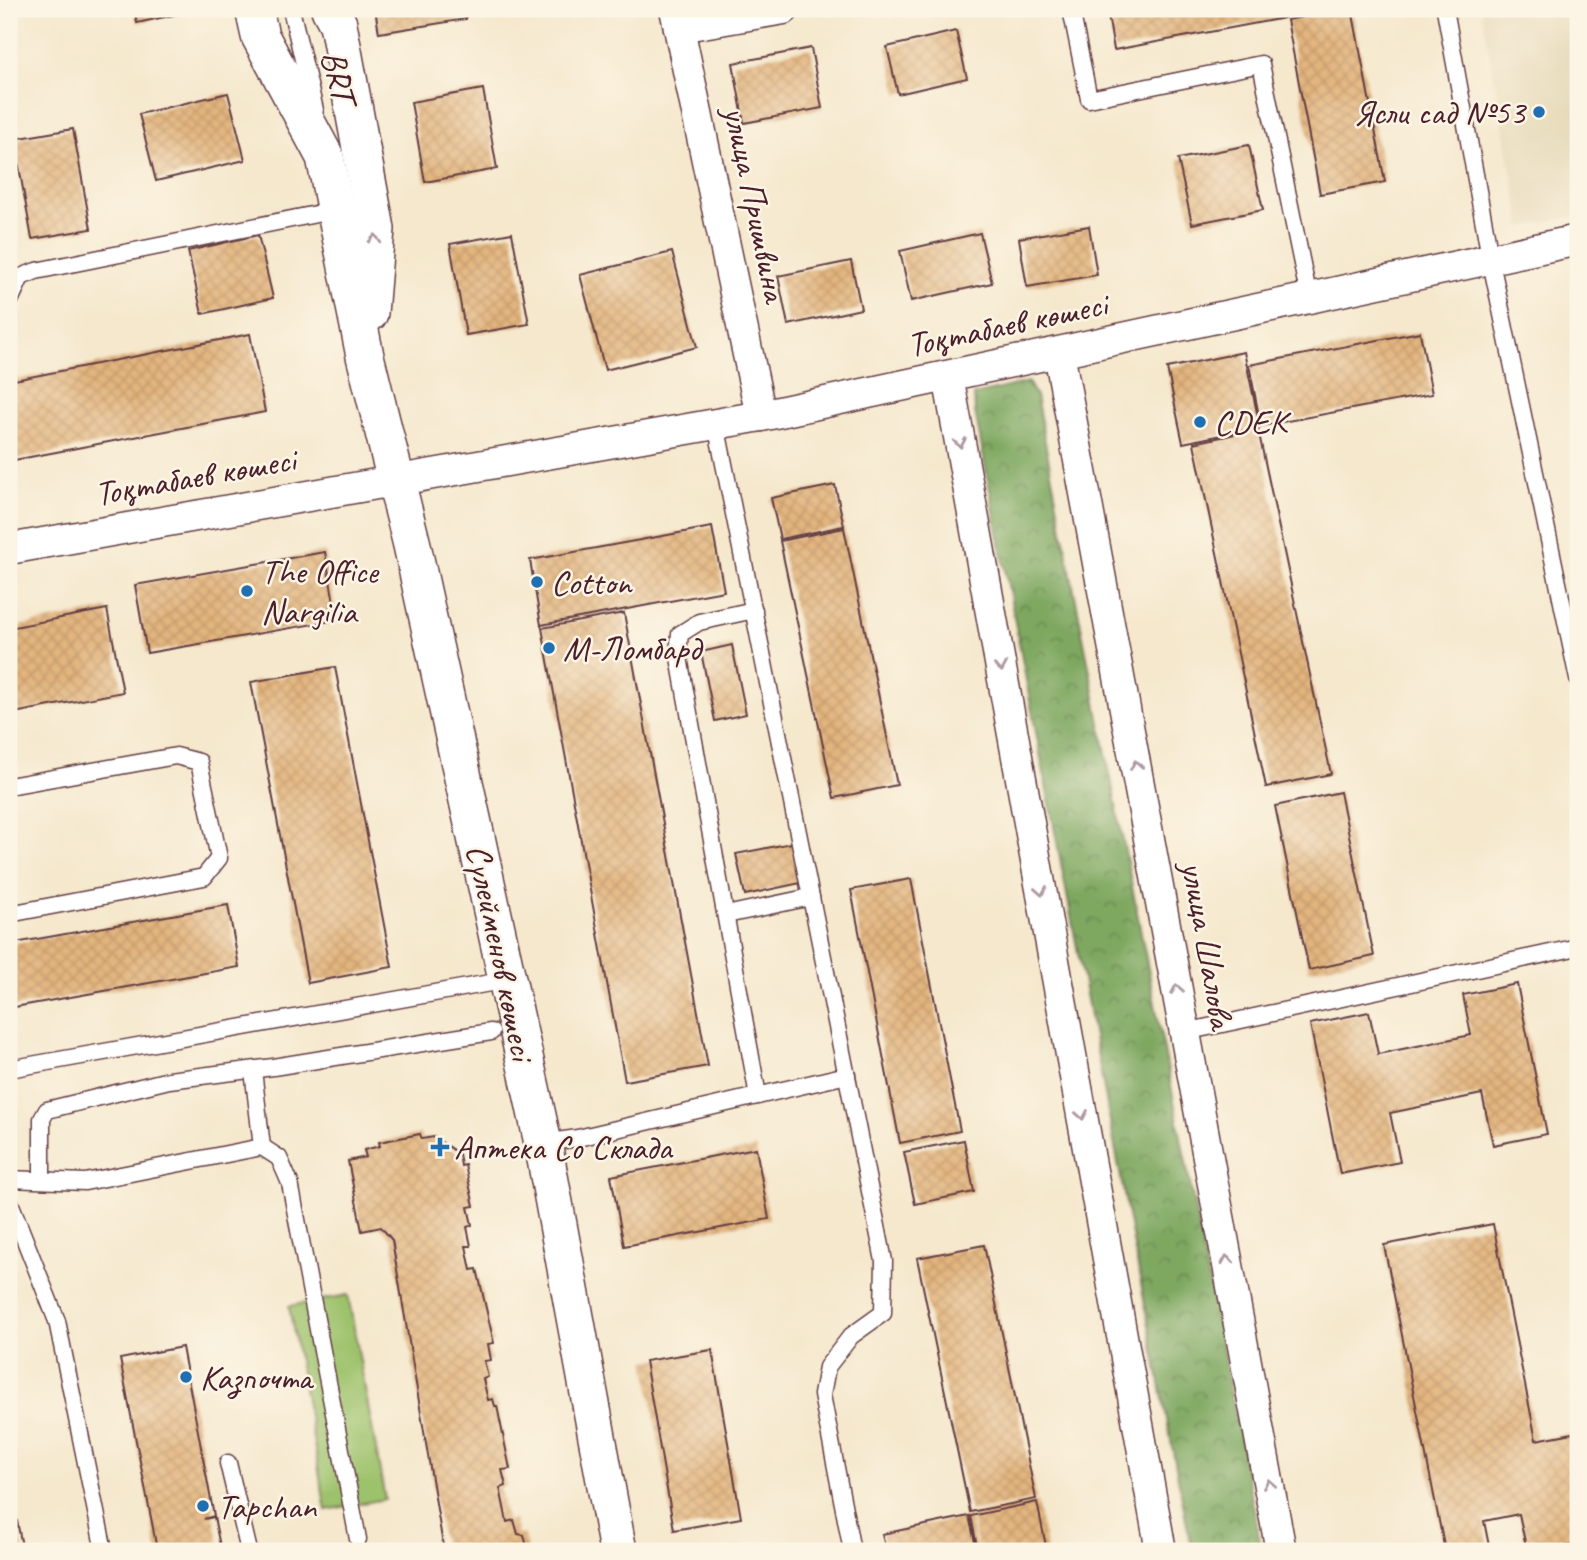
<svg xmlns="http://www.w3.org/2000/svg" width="1587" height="1560" font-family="Caveat,sans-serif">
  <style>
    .built { fill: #e7daba }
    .forest { fill: url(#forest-crowns); stroke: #646446; stroke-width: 2 }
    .park { fill: #9dc26c; stroke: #74704c; stroke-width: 2 }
    .building { fill: url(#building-cross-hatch) }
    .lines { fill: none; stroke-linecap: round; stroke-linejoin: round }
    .service-casing { stroke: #643d43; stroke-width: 19 }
    .minor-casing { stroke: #643d43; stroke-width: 33 }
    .tertiary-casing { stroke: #643d43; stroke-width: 40 }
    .service { stroke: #fff; stroke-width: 16 }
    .minor { stroke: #fff; stroke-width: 30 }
    .tertiary { stroke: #fff; stroke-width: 37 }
    .oneway { stroke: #ae9aa0 }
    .poi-dot { fill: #1f6fb2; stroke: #fcf5e5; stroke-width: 2.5 }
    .labels { text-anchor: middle; stroke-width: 5; stroke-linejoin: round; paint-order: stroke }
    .street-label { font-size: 35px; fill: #4a1f2b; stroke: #fcf5e5 }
    .poi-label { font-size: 35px; fill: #4a1f2b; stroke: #fcf5e5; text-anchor: start }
  </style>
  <defs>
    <pattern id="forest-crowns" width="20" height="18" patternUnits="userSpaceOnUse" patternTransform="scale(1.75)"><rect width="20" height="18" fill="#7ea860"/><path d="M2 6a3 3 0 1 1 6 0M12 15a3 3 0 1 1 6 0" fill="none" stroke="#69884f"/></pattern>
    <pattern id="building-cross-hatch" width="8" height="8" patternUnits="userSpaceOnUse" patternTransform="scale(1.75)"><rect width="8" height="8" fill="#e3b57e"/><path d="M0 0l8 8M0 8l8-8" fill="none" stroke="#c49b6d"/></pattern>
  </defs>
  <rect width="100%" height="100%" fill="#fcf5e5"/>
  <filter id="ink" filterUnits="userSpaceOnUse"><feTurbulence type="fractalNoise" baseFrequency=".0143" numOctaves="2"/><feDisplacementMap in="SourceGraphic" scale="14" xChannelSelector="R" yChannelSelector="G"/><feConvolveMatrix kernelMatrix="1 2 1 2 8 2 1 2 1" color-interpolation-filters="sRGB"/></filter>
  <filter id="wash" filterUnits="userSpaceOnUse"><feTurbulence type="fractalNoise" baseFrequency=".00686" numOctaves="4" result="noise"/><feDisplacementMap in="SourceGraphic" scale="28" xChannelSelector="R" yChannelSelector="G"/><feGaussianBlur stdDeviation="1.57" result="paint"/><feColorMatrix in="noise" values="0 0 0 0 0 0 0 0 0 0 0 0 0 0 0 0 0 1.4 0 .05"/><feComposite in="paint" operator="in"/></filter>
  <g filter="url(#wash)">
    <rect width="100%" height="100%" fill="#f5e8cd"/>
    <!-- built -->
    <polygon class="built" points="1481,9 1578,9 1578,215 1522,227"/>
    <!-- forest -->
    <polygon class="forest" points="1028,382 1036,396 1262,1551 1192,1551 975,412 974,395"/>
    <!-- park -->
    <polygon class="park" points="348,1295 385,1499 326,1510 289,1306"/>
    <g id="blocks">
      <!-- building -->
      <g class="building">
        <polygon points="134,9 197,9 197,10 137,23"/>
        <polygon points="375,9 464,9 466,19 379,33"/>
        <polygon points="1107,9 1282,9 1284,18 1114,50"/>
        <polygon points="1284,9 1325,9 1325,10 1285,17"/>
        <polygon points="1344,9 1352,9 1385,182 1320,194 1287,20"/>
        <polygon points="956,31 967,78 898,94 887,47"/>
        <polygon points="811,48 822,108 744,123 733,63"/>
        <polygon points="483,89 497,169 425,182 411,102"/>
        <polygon points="228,93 245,160 156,181 139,114"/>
        <polygon points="73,129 91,229 32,239 14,139"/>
        <polygon points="1249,145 1263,210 1192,224 1178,159"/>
        <polygon points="1089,226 1097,275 1027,287 1019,238"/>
        <polygon points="512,233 529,324 466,335 450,244"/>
        <polygon points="980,233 992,283 911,301 900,251"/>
        <polygon points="258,235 273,298 202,314 188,251"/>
        <polygon points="672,252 697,347 605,370 580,275"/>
        <polygon points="851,261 861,309 788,325 778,276"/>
        <polygon points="1420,332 1432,394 1261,426 1249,365"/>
        <polygon points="250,334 265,412 9,461 9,381"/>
        <polygon points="1244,352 1260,427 1183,443 1167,368"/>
        <polygon points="1258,429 1331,774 1266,787 1194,443"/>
        <polygon points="835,485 844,526 780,539 771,498"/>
        <polygon points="712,527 724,591 541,625 530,560"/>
        <polygon points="844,528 897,785 834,798 780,541"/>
        <polygon points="325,552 337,620 147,653 135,585"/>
        <polygon points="107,609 123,692 9,714 9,628"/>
        <polygon points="624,613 708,1066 625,1081 542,628"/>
        <polygon points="732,645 746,714 715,721 701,652"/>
        <polygon points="335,667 392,967 308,983 251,682"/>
        <polygon points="1340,792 1374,956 1309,970 1275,806"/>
        <polygon points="797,842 805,882 745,895 736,854"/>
        <polygon points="911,879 960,1131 900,1143 851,890"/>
        <polygon points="228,905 239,967 9,1008 9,944"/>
        <polygon points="1517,984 1547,1134 1493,1145 1482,1094 1390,1113 1400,1162 1340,1174 1310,1024 1369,1012 1378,1054 1471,1035 1463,995"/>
        <polygon points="420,1134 422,1139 434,1137 459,1154 461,1166 465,1165 474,1206 468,1207 472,1225 467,1227 471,1246 466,1246 471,1270 477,1269 494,1343 488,1344 491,1360 484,1361 488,1377 483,1379 488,1400 493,1399 495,1406 497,1406 510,1469 502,1470 506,1486 500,1488 507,1522 514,1520 518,1534 524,1535 528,1551 444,1551 392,1240 381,1227 362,1231 348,1161 366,1157 364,1150 380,1146 379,1142"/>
        <polygon points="964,1140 974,1192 915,1204 904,1152"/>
        <polygon points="756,1148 769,1219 624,1246 611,1176"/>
        <polygon points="1493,1224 1536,1440 1578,1432 1578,1544 1542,1551 1527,1551 1519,1514 1484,1521 1490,1551 1445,1551 1384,1245"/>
        <polygon points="984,1245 1036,1499 970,1512 917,1258"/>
        <polygon points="182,1347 214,1516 204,1519 214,1517 221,1551 157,1551 153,1528 120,1359"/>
        <polygon points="712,1350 741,1518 674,1530 645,1361"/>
        <polygon points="9,1486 10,1486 23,1551 9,1551"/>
        <polygon points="1037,1502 1047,1551 978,1551 971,1516"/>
        <polygon points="969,1516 977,1551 886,1551 882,1534"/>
      </g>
    </g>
  </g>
  <g filter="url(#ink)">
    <use href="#blocks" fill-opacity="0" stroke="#643d43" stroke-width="2"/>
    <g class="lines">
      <!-- service casing -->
      <g class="service-casing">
        <g id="service">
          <polyline points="291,9 315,110"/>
          <polyline points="1071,9 1089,99 1261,64 1309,298"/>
          <polyline points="1445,9 1490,257 1578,679"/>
          <polyline points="9,303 21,277 36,271 336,210"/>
          <polyline points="716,424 884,1261 883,1313 851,1336 827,1367 822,1395 852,1551"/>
          <polyline points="754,610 699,622 680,634 678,652 758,1096"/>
          <polyline points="9,786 176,756 199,762 219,858 204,877 9,914"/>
          <polyline points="726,915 811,897"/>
          <polyline points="1185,1032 1578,947"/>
          <polyline points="9,1069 507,980"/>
          <polyline points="253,1070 262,1147"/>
          <polyline points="543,1143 578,1138 847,1075"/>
          <polyline points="9,1179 85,1182 262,1147 279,1158 290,1183 358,1539"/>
          <polyline points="42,1180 42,1119 47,1110 169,1080 273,1067 491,1032"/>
          <polyline points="9,1200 57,1321 104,1551"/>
          <polyline points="228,1463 249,1551"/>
        </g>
      </g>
      <!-- minor casing -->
      <g class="minor-casing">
        <g id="minor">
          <polyline points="675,9 761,416"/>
          <polyline points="679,27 784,9"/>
          <polyline points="1059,353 1281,1551"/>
          <polyline points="948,376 1161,1551"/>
          <polyline points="9,549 761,416 1578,240"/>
        </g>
      </g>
      <!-- tertiary casing -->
      <g class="tertiary-casing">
        <g id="tertiary">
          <polyline points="254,9 260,36 325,157 365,356 412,545 543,1143 618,1551"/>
          <polyline points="330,9 338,24 376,229 369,313"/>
        </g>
      </g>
      <!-- service -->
      <use href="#service" class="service"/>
      <!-- minor -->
      <use href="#minor" class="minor"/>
      <!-- tertiary -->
      <use href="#tertiary" class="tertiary"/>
    </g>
    <!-- one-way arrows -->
    <defs><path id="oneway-chevron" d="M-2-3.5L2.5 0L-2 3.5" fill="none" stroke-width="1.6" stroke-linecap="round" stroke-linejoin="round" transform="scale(1.75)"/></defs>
    <g class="oneway">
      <use href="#oneway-chevron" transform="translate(375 239) rotate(-86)"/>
      <use href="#oneway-chevron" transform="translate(960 443) rotate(80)"/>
      <use href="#oneway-chevron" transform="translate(1001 667) rotate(80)"/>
      <use href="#oneway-chevron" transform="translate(1136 765) rotate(-100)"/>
      <use href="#oneway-chevron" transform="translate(1041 891) rotate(80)"/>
      <use href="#oneway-chevron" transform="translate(1177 989) rotate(-100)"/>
      <use href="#oneway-chevron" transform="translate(1082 1115) rotate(80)"/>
      <use href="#oneway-chevron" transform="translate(1227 1260) rotate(-100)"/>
      <use href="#oneway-chevron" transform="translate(1269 1484) rotate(-100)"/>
    </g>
  </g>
  <!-- markers -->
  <g class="poi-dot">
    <circle cx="1539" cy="112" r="7"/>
    <circle cx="1200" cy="422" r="7"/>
    <circle cx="537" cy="582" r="7"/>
    <circle cx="247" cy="591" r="7"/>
    <circle cx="549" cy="648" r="7"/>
    <path d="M436.5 1136.5h7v7h7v7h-7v7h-7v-7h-7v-7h7z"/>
    <circle cx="186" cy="1377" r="7"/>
    <circle cx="203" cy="1506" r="7"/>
  </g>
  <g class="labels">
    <!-- street labels -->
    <g class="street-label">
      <text transform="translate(339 76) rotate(77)" y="12">BRT</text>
      <text transform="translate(756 204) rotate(78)" y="12">улица Пришвина</text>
      <text transform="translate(1007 324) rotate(-12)" y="12">Тоқтабаев көшесі</text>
      <text transform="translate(195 476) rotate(-10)" y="12">Тоқтабаев көшесі</text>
      <text transform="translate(1208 945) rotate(80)" y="12">улица Шалова</text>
      <text transform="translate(501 952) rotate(78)" y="12">Сүлейменов көшесі</text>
    </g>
    <!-- poi labels -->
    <g class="poi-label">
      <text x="1525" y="124" text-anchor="end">Ясли сад №53</text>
      <text x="1214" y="434">CDEK</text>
      <text x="261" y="583">The Office<tspan x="261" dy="40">Nargilia</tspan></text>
      <text x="551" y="594">Cotton</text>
      <text x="563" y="660">М-Ломбард</text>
      <text x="454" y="1159">Аптека Со Склада</text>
      <text x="200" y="1389">Казпочта</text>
      <text x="217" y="1518">Tapchan</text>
    </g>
  </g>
  <!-- margin -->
  <rect width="1587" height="1560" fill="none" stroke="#fcf5e5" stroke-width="35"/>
</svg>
